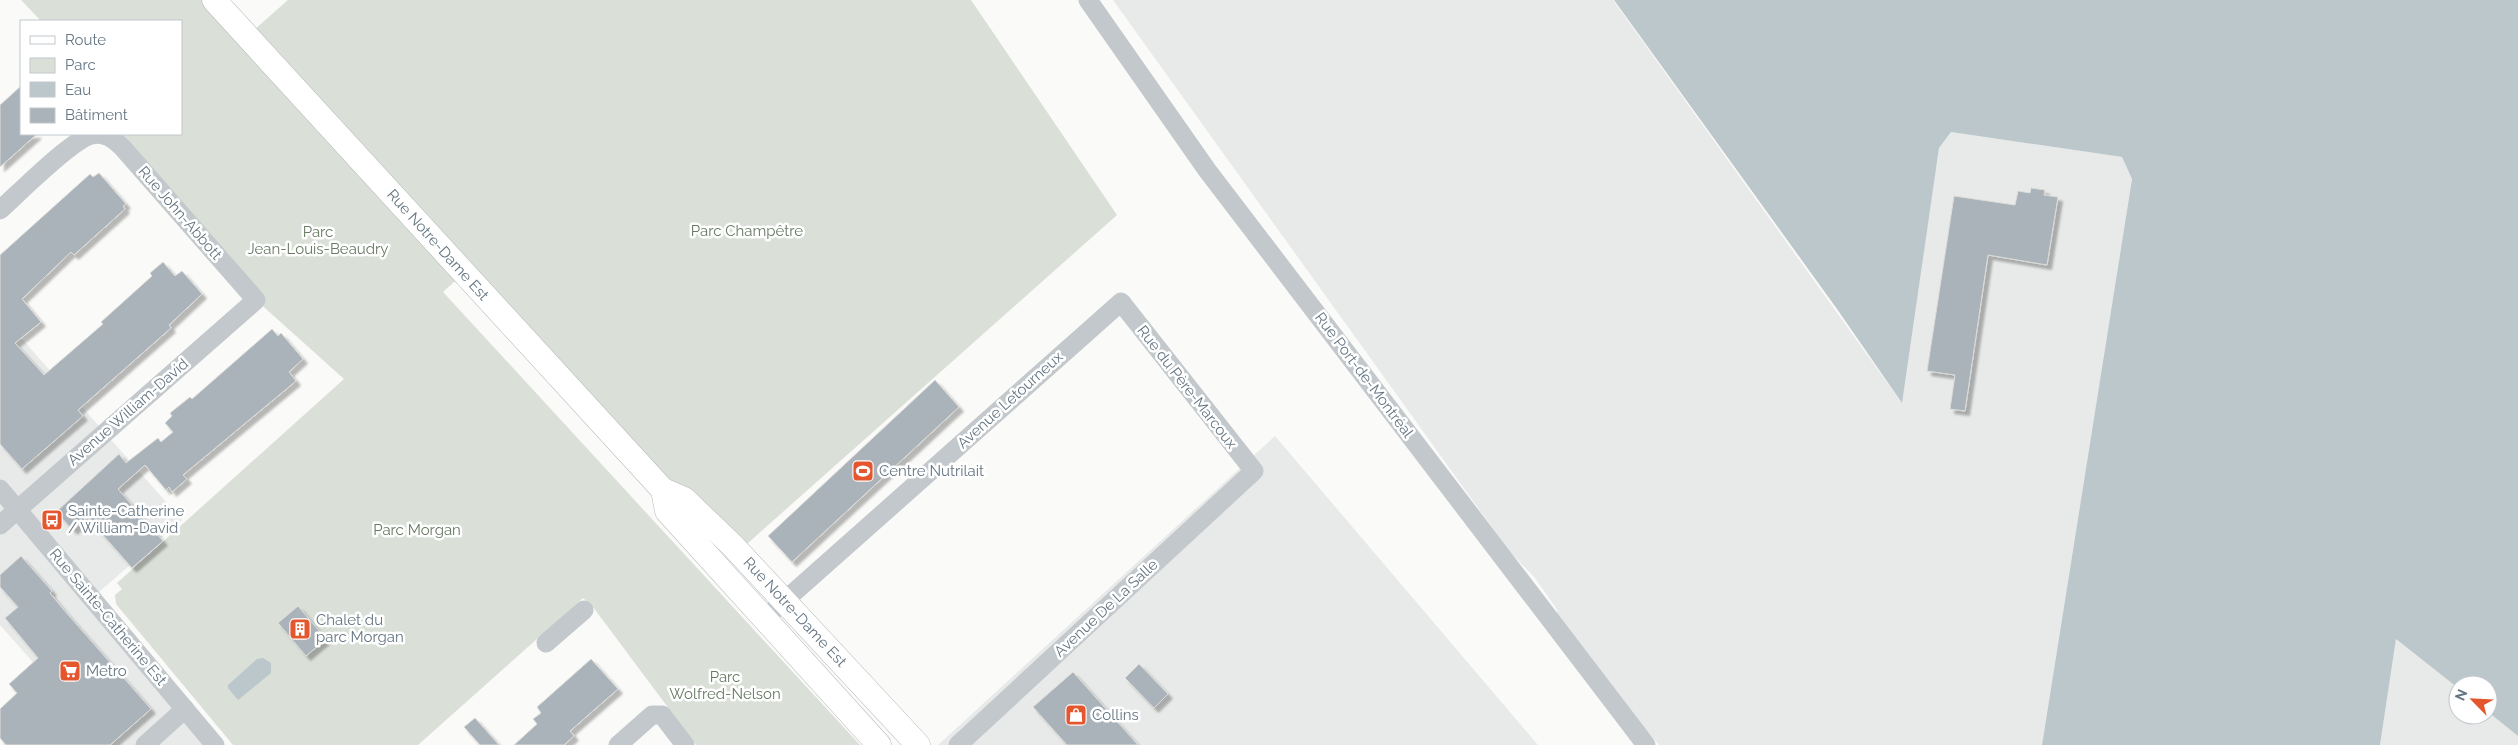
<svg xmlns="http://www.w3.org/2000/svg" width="2518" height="745" font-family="Raleway,sans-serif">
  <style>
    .built { fill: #e8e9e9 }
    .green { fill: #dadfd7 }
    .water { fill: #bbc7cb }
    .building { fill: #aab3b9; stroke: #dcdcda; filter: url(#shadow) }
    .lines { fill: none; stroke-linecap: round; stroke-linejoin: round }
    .major-casing { stroke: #b5babe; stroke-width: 25 }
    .minor { stroke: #c3c8cc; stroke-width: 19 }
    .major { stroke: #fff; stroke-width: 24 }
    .labels { text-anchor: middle; stroke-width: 5; stroke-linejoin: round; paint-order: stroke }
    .street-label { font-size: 15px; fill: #657683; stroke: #fff }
    .park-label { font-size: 15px; fill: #687a64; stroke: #fff }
    .poi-label { font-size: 15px; fill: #657683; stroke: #fff; text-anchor: start }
  </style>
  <defs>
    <filter id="shadow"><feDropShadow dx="4.5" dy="4.5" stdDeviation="1" flood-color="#0004"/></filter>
  </defs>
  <rect width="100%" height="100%" fill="#fafaf8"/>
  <!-- built -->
  <g class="built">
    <polygon points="1113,0 1613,0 1901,402 1939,148 1951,132 2122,157 2132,179 2042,745 1659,745 1550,618 1558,611 1535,578 1509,551"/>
    <polygon points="0,314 182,520 85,604 206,745 106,745 0,625"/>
    <polygon points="1275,436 1538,745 938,745"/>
    <polygon points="2396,639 2458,688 2458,715 2488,715 2488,712 2518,736 2518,745 2380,745"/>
  </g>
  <!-- green -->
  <g class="green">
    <polygon points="21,0 214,0 464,273 443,292 860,745 696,745 593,607 583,598 418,745 233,745 116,604 115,595 122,589 117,583 344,379 256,300 120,134 181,134 181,21 41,21"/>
    <polygon points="288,0 971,0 1117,215 730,559 253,31"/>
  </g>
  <!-- water -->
  <g class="water">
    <polygon points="1614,0 2518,0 2518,736 2488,712 2488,685 2458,685 2458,688 2396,639 2380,745 2042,745 2132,179 2122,157 1951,132 1939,148 1902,403 1837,309"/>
    <polygon points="263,658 271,663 271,673 238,700 228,688 228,685 257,659"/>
  </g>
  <!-- building -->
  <g class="building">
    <polygon points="21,86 21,134 37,134 0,167 0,105"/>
    <polygon points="99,173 126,204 123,206 125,209 74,255 71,252 22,299 41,322 15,343 44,375 103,324 101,322 152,276 150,273 163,262 175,276 182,271 202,294 169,325 171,328 78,410 83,416 22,469 0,444 0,255 90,174 93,177"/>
    <polygon points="2031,188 2045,190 2044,195 2058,197 2047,265 1988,255 1965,411 1950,409 1955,375 1927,371 1954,196 2015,205 2018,191 2030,193"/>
    <polygon points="272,329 278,336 281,333 303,359 289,372 296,381 183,475 187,479 172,492 169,487 166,490 145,465 118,489 163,541 132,568 87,517 73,530 56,512 119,454 126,463 158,438 161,442 173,432 165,423 172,416 170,413 190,397 192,399"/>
    <polygon points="935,380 959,407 792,562 768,536"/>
    <polygon points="21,556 52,591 50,593 63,609 151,709 110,745 6,745 0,738 0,709 17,693 9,684 38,658 5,618 18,607 0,587 0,575"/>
    <polygon points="298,606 326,639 306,656 278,623"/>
    <polygon points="591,659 618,689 570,731 574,736 564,745 514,745 537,724 533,719 541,713 537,707"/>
    <polygon points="1139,664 1168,694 1154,708 1125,678"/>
    <polygon points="1073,672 1138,745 1067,745 1033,707"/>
    <polygon points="475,718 499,745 480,745 464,727"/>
  </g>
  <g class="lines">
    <!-- major casing -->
    <g class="major-casing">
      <g id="major">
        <polyline points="214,0 663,490 684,499 733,546 918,745"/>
        <polyline points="663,490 667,511 879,745"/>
      </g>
    </g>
    <!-- minor -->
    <g class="minor">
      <polyline points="1088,0 1207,170 1646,745"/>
      <path d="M0 210C18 194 72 139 92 135 105 132 113 139 122 147L256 300 0 525"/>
      <polyline points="0,489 215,745"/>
      <polyline points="764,619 1121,302 1254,471 958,745"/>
      <polyline points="546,643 584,610"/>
      <polyline points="145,745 185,709"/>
      <polyline points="618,745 652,715 662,715 685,745"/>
    </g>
    <!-- major -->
    <use href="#major" class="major"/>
  </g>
  <!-- icons -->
  <defs>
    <g id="stadium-square" transform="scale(1.125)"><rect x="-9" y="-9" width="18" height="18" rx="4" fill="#e4572e" stroke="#fff"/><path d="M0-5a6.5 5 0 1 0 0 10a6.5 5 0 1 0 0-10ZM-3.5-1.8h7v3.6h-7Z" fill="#fff"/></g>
    <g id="bus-square" transform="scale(1.125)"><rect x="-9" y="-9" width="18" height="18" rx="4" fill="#e4572e" stroke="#fff"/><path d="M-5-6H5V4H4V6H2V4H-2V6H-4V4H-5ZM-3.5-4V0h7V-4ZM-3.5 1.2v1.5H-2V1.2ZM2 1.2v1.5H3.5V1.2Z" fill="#fff"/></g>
    <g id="building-square" transform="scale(1.125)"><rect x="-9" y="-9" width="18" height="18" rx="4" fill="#e4572e" stroke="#fff"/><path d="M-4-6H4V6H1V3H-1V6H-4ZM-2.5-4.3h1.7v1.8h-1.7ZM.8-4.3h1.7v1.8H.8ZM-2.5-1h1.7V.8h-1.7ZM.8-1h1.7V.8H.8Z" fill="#fff"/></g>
    <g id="supermarket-square" transform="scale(1.125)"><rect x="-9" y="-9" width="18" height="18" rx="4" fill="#e4572e" stroke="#fff"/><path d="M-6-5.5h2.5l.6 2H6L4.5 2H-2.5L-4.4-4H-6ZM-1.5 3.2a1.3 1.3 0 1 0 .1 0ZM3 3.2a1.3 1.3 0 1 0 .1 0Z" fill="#fff"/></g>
    <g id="shop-square" transform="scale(1.125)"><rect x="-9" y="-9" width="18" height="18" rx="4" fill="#e4572e" stroke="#fff"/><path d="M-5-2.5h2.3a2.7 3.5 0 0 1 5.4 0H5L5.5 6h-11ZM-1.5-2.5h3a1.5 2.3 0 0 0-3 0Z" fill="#fff"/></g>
  </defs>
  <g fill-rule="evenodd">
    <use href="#stadium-square" x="863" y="471"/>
    <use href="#bus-square" x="52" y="520"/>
    <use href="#building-square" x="300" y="629"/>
    <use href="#supermarket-square" x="70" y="671"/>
    <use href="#shop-square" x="1076" y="715"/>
  </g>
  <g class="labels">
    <!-- street labels -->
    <g class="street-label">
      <text transform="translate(180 213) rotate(49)" y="5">Rue John-Abbott</text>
      <text transform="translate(438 245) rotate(48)" y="5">Rue Notre-Dame Est</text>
      <text transform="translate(1364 375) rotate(53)" y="5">Rue Port-de-Montréal</text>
      <text transform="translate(1187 387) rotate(52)" y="5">Rue du Père-Marcoux</text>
      <text transform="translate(1010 400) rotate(-42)" y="5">Avenue Letourneux</text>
      <text transform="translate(128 412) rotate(-41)" y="5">Avenue William-David</text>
      <text transform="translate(1106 608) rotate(-43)" y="5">Avenue De La Salle</text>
      <text transform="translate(795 612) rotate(47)" y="5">Rue Notre-Dame Est</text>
      <text transform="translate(108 617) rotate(50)" y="5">Rue Sainte-Catherine Est</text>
    </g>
    <!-- park labels -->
    <g class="park-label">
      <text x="747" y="236">Parc Champêtre</text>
      <text x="318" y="237">Parc<tspan x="318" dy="17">Jean-Louis-Beaudry</tspan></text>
      <text x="417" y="535">Parc Morgan</text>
      <text x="725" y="682">Parc<tspan x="725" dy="17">Wolfred-Nelson</tspan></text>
    </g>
    <!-- poi labels -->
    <g class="poi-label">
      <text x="879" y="476">Centre Nutrilait</text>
      <text x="68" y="516">Sainte-Catherine<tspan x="68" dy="17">/ William-David</tspan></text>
      <text x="316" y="625">Chalet du<tspan x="316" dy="17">parc Morgan</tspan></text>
      <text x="86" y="676">Metro</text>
      <text x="1092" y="720">Collins</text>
    </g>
  </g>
  <!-- legend -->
  <rect x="20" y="20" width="162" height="115" fill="#ffffff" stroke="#c1c8cd"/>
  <rect x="30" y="36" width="25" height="8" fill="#ffffff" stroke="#c1c8cd"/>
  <text x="65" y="45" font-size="15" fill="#657683">Route</text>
  <rect x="30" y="58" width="25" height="15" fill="#dadfd7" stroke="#c1c8cd"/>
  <text x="65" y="70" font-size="15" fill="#657683">Parc</text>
  <rect x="30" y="82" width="25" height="15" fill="#bbc7cb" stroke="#c1c8cd"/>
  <text x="65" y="95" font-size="15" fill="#657683">Eau</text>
  <rect x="30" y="108" width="25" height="15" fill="#aab3b9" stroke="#c1c8cd"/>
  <text x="65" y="120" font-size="15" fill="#657683">Bâtiment</text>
  <!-- north arrow -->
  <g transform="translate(2473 700) rotate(294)"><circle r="24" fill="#ffffff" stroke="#c1c8cd"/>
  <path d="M0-4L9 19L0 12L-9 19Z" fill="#e4572e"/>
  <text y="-8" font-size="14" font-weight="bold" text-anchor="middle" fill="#657683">N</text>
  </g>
</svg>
